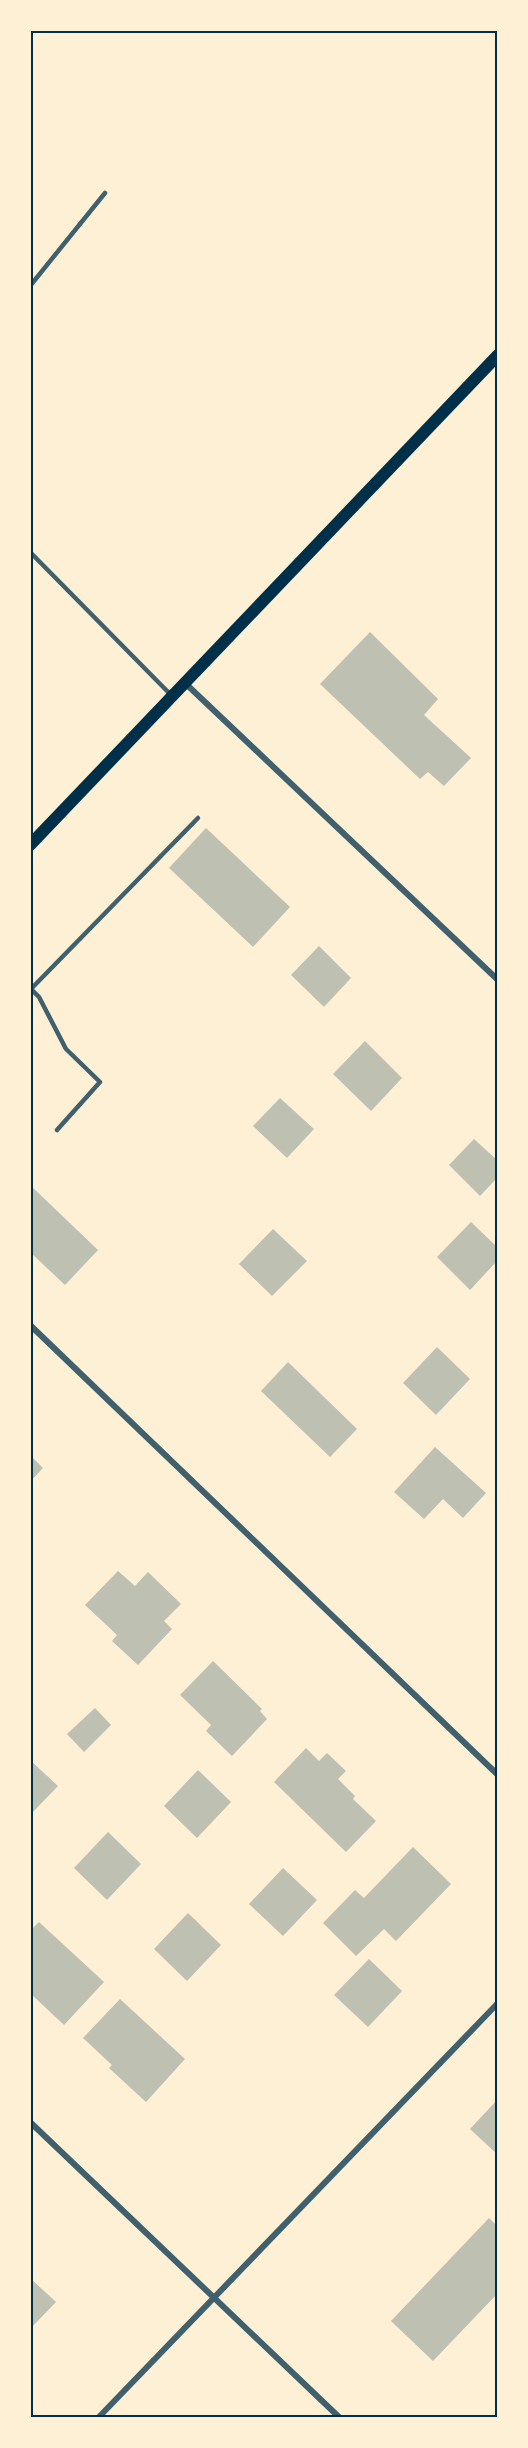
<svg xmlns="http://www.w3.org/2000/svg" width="528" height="2448" font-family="Arial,sans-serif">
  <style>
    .building { fill: #bec0b2 }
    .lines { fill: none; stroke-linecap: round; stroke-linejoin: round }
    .service { stroke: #3f606c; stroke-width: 4.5 }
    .minor { stroke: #3f606c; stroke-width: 6 }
    .secondary { stroke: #003049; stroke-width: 12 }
    .neatline { fill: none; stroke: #003049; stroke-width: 2 }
  </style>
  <rect width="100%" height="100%" fill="#fdf0d5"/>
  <!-- building -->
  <g class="building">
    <polygon points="370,632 438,699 424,715 471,758 444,786 428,772 420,779 320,684"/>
    <polygon points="206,828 290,907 253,947 169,868"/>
    <polygon points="319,946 351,978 324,1007 291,975"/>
    <polygon points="365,1041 402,1078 371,1111 333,1074"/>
    <polygon points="280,1098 314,1129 287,1158 253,1126"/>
    <polygon points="474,1139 498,1161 498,1177 480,1196 449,1165"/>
    <polygon points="30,1185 98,1250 65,1285 30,1252"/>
    <polygon points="471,1222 498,1248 498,1260 470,1290 437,1257"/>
    <polygon points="273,1229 307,1261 272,1296 239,1264"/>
    <polygon points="437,1347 470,1379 436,1415 403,1383"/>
    <polygon points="288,1362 357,1429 330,1457 261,1391"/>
    <polygon points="435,1447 486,1493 463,1518 443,1499 424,1519 394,1492"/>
    <polygon points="30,1455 43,1468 30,1482"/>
    <polygon points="118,1571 135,1586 148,1572 181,1604 164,1621 172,1629 138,1665 112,1641 117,1635 85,1605"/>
    <polygon points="213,1661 262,1709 260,1711 267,1719 232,1756 206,1731 211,1725 180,1695"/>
    <polygon points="95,1708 111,1725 84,1752 67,1734"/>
    <polygon points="306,1748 319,1761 327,1753 346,1771 338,1779 355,1796 353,1799 376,1821 346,1852 274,1782"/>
    <polygon points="30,1760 58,1786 30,1815"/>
    <polygon points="198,1770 231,1802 197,1838 164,1806"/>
    <polygon points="108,1832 141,1864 107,1900 74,1868"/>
    <polygon points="413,1847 451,1884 396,1941 384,1929 356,1956 323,1923 355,1890 364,1898"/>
    <polygon points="283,1868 317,1900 283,1936 249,1904"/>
    <polygon points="188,1913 221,1945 187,1981 154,1949"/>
    <polygon points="39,1922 104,1982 64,2025 30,1993 30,1931"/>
    <polygon points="369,1959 402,1991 368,2027 334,1995"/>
    <polygon points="120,1999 185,2059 146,2102 109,2068 112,2065 83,2038"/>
    <polygon points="498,2099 498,2155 470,2129"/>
    <polygon points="489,2218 498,2227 498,2293 433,2361 391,2321"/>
    <polygon points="30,2278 56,2302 30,2329"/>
  </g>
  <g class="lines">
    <!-- service -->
    <g class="service">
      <polyline points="30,286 105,193"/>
      <polyline points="30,552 171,695"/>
      <polyline points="30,988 39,997 66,1049 100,1082 57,1130"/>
      <polyline points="30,990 198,818"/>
    </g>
    <!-- minor -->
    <g class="minor">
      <polyline points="185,683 498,980"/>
      <polyline points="30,1325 498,1775"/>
      <polyline points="30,2122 340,2418"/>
      <polyline points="98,2418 498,2003"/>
    </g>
    <!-- secondary -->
    <polyline class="secondary" points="30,845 498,355"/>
  </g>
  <!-- border -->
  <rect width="528" height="2448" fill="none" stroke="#fdf0d5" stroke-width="63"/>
  <rect x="32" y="32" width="464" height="2384" class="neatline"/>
</svg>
